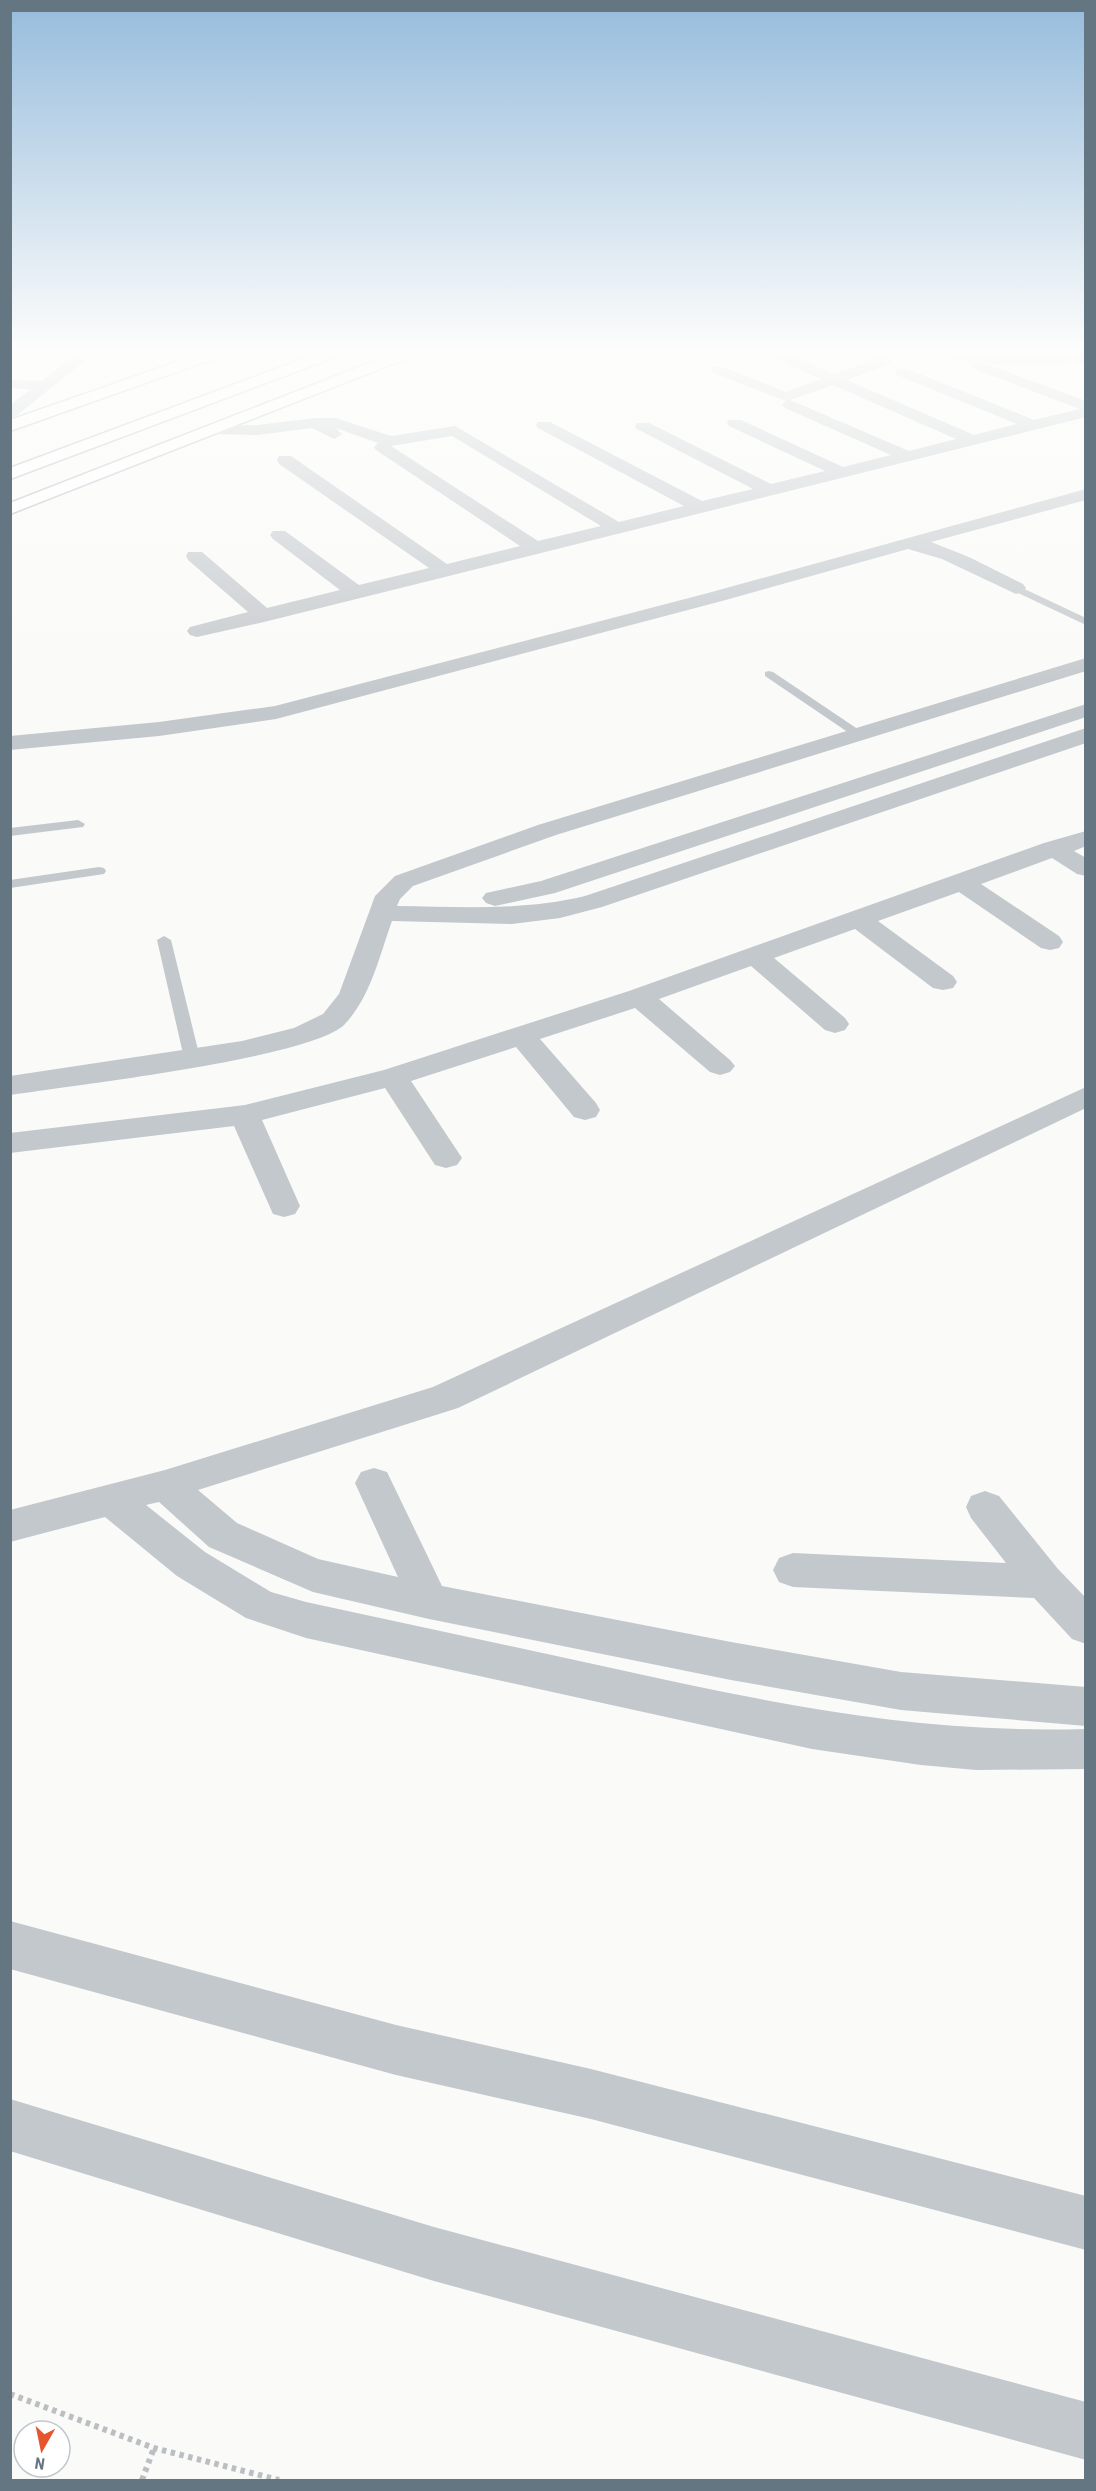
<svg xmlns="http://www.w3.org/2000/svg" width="1096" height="2491" font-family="'Roboto Condensed',sans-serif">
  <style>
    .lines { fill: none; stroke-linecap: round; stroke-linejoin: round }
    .canal { fill: #bbc7cb; fill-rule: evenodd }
    .secondary-casing { stroke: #b3babf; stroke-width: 3 }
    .motorway-casing { stroke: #b4b9bd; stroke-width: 3 }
    .path { stroke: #bbbfc2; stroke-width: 6; stroke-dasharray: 4.5 4.5; stroke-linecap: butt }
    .service { fill: #c3c8cc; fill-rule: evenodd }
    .minor { fill: #c3c8cc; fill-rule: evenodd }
    .tertiary { fill: #c3c8cc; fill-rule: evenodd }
    .secondary { fill: #fff; fill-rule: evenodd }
    .motorway { fill: #fff; fill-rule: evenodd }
  </style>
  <rect width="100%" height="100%" fill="#fafaf8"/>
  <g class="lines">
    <!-- canal -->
    <path class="canal" d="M924 351 1008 356 1086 355V363C1032 365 979 367 926 354Z"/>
    <!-- secondary casing -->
    <g class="secondary-casing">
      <g id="secondary">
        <polygon points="208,351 229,351 227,354 10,431 10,420"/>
        <polygon points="400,351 420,351 418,354 10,514 10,503"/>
      </g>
    </g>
    <!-- motorway casing -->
    <g class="motorway-casing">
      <polygon id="motorway" points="324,351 345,351 343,354 10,479 10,468"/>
    </g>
    <!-- path -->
    <g class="path">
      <polyline points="10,2394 154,2448 279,2480"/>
      <polyline points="142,2480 154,2448"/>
    </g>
    <!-- service -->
    <g class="service">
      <polygon points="1016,585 1086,618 1086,625 1012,590 1012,586"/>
      <polygon points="769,671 773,672 865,734 859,738 855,737 765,676 765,672"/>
      <polygon points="78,820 85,824 83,827 10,836 10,828"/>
      <polygon points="99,867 104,868 106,871 104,874 10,888 10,880"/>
      <polygon points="164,936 171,940 200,1058 192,1063 184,1058 157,940"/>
    </g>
    <!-- minor -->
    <g class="minor">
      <path d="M854 351H874L892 361 890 364 847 380 974 435 1017 424 897 375 895 372 897 369H907L1034 420 1080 409 974 369 972 366 974 363H984L1086 401V417L264 622 197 637 190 635 187 631 190 627 248 612 188 560 186 556 188 552H202L267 608 340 590 273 539 270 535 273 531H285L359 585 429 568 279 464 277 460 279 456H291L447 564 520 546 376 450 374 447 378 443 336 428 342 434 334 439 312 428 258 435 214 434 206 429 208 426 258 425 315 418H336L391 436 455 426 619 522 684 506 538 428 536 425 538 422H550L702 501 753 489 637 429 635 426 637 423H649L771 484 825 471 729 426 727 423 729 420H741L843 467 891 455 785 408 782 405 786 401 713 373 711 370 713 367H723L786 392 821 379 775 359 773 356 775 353H785L834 374 872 361ZM833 385 956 439 909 451 790 400ZM452 436 601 526 538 541 391 446Z"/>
      <path d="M958 351H1086V356C1064 357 970 363 958 351Z"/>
      <polygon points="10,380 46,381 54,386 46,391 12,388"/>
      <polygon points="1086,489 1086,500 931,542 969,557 1023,584 1026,588 1023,592 1016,594 942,559 908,549 722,601 276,719 159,736 10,750 10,736 159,722 275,706 708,593"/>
      <path d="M1086 658V671L556 835 413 886 400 899 397 906C461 907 523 911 585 896L1086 728V743L602 907 560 918 512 924 392 921C379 957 371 996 345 1024 313 1058 68 1086 10 1095V1076L242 1041 294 1028 323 1014 339 994 375 896 395 876 538 825Z"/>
      <polygon points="1086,704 1086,717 555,893 495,906 486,903 482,898 486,893 541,881"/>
      <polygon points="1086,831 1086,846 1074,851 1086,858 1086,876 1077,874 1052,858 981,884 1059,936 1063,942 1059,948 1050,950 1041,948 959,892 878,921 953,976 957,982 953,988 943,990 933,988 855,929 774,958 845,1018 849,1024 845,1030 835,1033 825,1030 751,966 659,999 730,1060 735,1066 730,1072 720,1075 710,1072 635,1008 540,1039 596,1103 600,1110 596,1117 585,1120 574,1117 516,1047 411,1081 462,1158 457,1165 446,1168 435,1165 385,1088 262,1120 300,1206 295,1214 284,1217 273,1214 234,1126 10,1153 10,1133 245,1105 384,1070 629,991 1044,843"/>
      <path d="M1086 1087V1108L458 1408 198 1490 237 1523 318 1559 398 1577 355 1483 361 1472 374 1468 387 1472 442 1586 731 1642 901 1672 1086 1687V1726L901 1710 731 1680 429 1619 313 1592 209 1547 159 1502 146 1505 205 1552 271 1592 306 1602C406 1624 507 1645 607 1667 769 1703 918 1734 1086 1729V1769L976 1770 921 1765 812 1749 306 1638 246 1618 177 1576 105 1517 10 1542V1510L165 1470 433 1387Z"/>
      <polygon points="985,1491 999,1496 1058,1569 1086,1598 1086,1644 1072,1639 1034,1598 793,1587 779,1582 773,1570 779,1558 793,1553 1006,1563 971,1518 966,1507 971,1496"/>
      <polygon points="10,1921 396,2025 591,2069 1086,2196 1086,2250 591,2119 396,2075 10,1969"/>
      <polygon points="10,2099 434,2227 1086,2402 1086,2460 434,2281 10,2151"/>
    </g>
    <!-- tertiary -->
    <polygon class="tertiary" points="81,351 97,351 16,416 10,418 10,405"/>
    <!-- secondary -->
    <use href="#secondary" class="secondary"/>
    <!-- motorway -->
    <use href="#motorway" class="motorway"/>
  </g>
  <!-- sky -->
  <linearGradient id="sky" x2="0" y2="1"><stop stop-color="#96bcdc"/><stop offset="0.5" stop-color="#fdfdfc"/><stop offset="1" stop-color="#fdfdfc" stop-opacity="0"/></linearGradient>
  <rect width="1096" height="700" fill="url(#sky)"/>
  <!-- border -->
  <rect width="1096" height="2491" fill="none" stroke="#657683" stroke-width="24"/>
  <!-- north arrow -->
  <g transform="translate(42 2449) rotate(189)"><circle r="28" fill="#ffffff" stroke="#c1c8cd" stroke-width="1.5"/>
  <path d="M0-4.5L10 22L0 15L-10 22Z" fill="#e4572e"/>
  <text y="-9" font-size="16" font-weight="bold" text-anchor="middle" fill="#657683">N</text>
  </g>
</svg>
